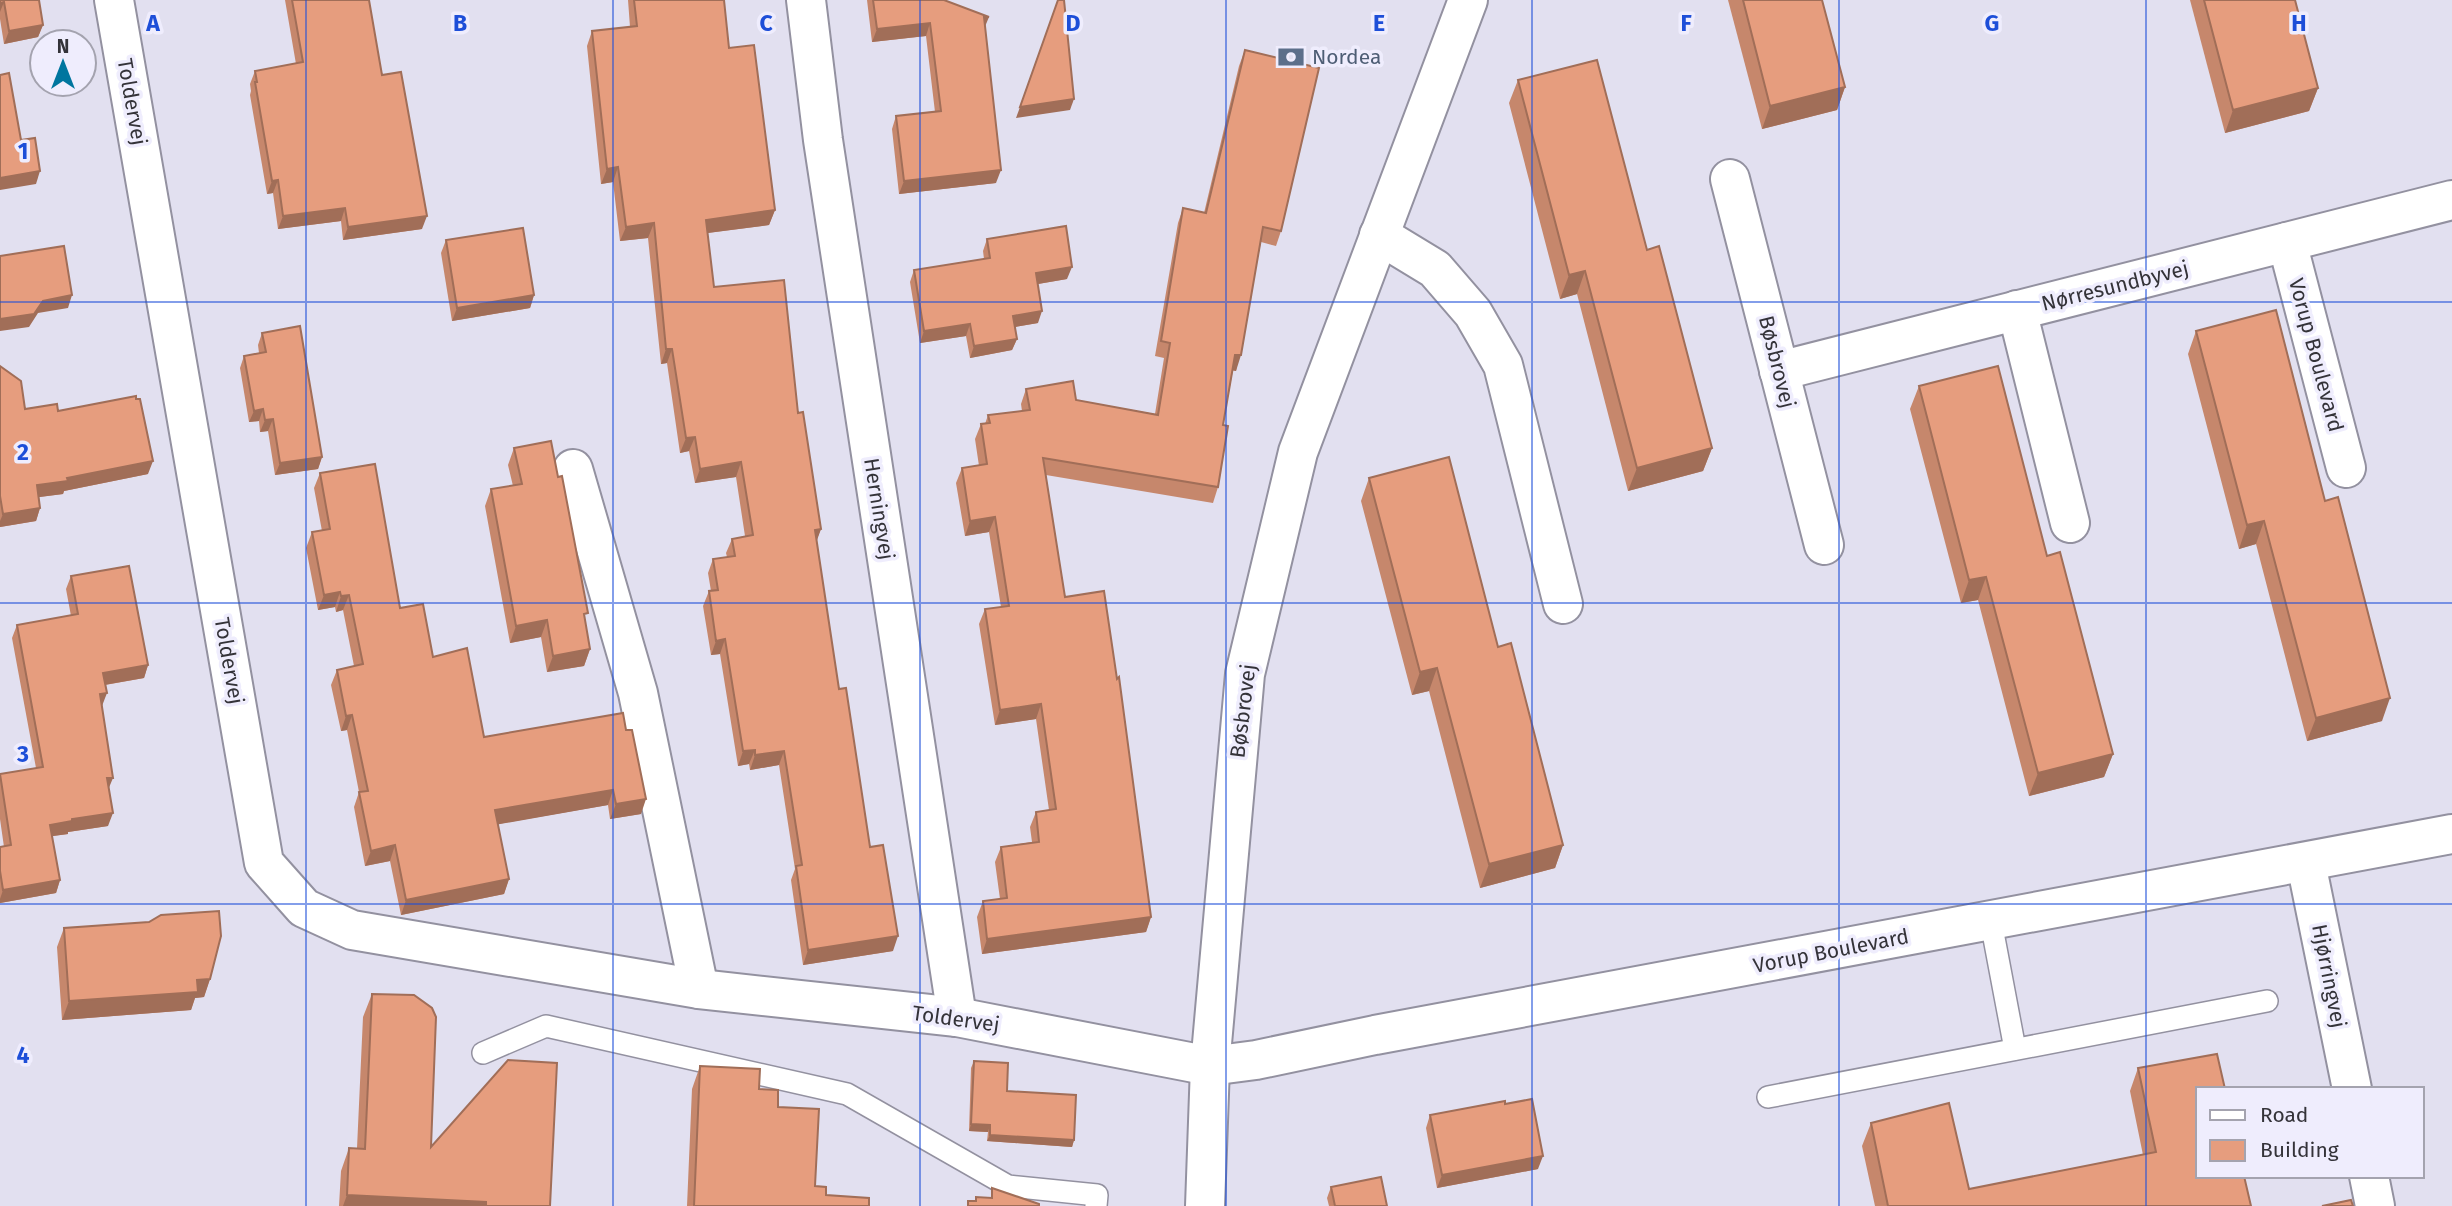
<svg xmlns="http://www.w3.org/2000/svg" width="2452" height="1206" font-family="'Fira Sans',sans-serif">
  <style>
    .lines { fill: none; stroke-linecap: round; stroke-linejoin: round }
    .service-casing { stroke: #9391a0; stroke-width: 24 }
    .minor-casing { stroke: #9391a0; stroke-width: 42 }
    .tertiary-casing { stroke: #9391a0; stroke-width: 42 }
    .service { stroke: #fff; stroke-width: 21 }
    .minor { stroke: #fff; stroke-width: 38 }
    .tertiary { stroke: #fff; stroke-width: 38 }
    .wall { fill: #c6876c }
    .shaded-wall { fill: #a16e58 }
    .building { fill: #e69d7e; stroke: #a16e58; stroke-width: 2 }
    .grid { fill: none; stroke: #1d4ed8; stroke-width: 2; stroke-opacity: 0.55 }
    .labels { text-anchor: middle; stroke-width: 7; stroke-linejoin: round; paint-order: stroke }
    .service-label { font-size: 21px; fill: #4e5e75; stroke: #efedfd; text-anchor: start }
    .street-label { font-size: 21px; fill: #343339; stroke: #efedfd }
    .grid-label { font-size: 23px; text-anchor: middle; font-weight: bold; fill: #1d4ed8; stroke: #efedfd; stroke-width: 7; stroke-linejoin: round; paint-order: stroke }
  </style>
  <rect width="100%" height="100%" fill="#e2e0f0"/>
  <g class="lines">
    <!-- service casing -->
    <g class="service-casing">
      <g id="service">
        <polyline points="1991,922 2015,1049"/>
        <polyline points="483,1053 546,1026 847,1094 1008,1186 1097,1195 1096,1206"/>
        <polyline points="1768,1097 2267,1001"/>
      </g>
    </g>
    <!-- minor casing -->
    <g class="minor-casing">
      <g id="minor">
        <polyline points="114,0 264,863 304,908 352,930 699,989 957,1017 1210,1066"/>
        <polyline points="806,0 823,140 957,1017"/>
        <polyline points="1730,179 1824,545"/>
        <polyline points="1379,235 1435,269 1473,313 1503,365 1563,604"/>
        <polyline points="2287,242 2346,468"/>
        <polyline points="2017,310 2070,523"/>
        <polyline points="1779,371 2452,200"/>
        <polyline points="573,469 638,693 699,989"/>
        <polyline points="2306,863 2352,1089"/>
        <polyline points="2369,1176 2375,1206"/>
      </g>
    </g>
    <!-- tertiary casing -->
    <g class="tertiary-casing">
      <g id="tertiary">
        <polyline points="1210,1066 1256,1060 1375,1035 2452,834"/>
        <polyline points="1205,1206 1210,1066 1245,674 1298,452 1468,0"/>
      </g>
    </g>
    <!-- service -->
    <use href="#service" class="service"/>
    <!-- minor -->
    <use href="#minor" class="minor"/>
    <!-- tertiary -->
    <use href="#tertiary" class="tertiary"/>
  </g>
  <!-- wall -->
  <g class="wall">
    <polygon points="0,0 43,25 38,37 4,44 0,19"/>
    <polygon points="285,0 369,0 382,75 422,229 343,240 341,221 278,229 273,193 267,194 250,95 251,91 250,84 255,71 296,64"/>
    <polygon points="628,0 724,0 729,48 775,210 769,225 707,233 714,287 798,413 821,529 816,541 839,689 870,847 893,951 803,965 791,880 795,869 779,765 750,770 749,764 738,766 720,654 711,655 703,606 709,591 711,591 708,573 713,559 727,557 726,553 732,539 745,536 736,477 695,483 689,451 680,453 667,363 661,364 648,238 620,241 613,182 601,184 587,46 592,31 630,27"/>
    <polygon points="867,0 944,0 985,27 996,183 899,194 892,129 896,116 935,112 926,36 872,42"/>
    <polygon points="1728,0 1822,0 1845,87 1837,110 1762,129"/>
    <polygon points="2190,0 2295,0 2318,88 2309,111 2225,133"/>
    <polygon points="1245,50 1281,231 1276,246 1261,242 1236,371 1233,370 1223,425 1218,487 1213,503 1046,475 1065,597 1151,917 1146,932 982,954 977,917 983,901 1000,899 995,862 1001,847 1032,842 1030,827 1036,812 1049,810 1036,719 995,725 979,624 985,609 1001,607 989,532 965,536 956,483 962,468 979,466 975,439 981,424 985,424 988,415 1022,411 1021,404 1026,389 1076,400 1155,414 1164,358 1155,356 1178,223 1183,208 1204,213 1239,66"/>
    <polygon points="1518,80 1647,250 1712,448 1703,471 1628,491 1577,294 1560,299 1509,103"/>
    <polygon points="987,239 1067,279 1038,284 1038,323 1015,327 1017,339 1012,350 970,358 966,336 920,343 910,282 914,270 984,259 983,251"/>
    <polygon points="446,240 534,295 530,308 452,321 441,253"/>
    <polygon points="2196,331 2325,501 2382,721 2307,741 2256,544 2239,549 2188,354"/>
    <polygon points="262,333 322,457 318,469 275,475 268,431 260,432 259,421 249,422 240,368 244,356 259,353 258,345"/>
    <polygon points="0,366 25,409 58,411 148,474 64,491 63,494 39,497 40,508 36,521 0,527"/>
    <polygon points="1919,386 2047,556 2113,754 2104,777 2029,796 1978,600 1961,603 1910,409"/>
    <polygon points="514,448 585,619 590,649 584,666 547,672 541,637 510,643 485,506 491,489 513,486 508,465"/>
    <polygon points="320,473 400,608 433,657 484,737 623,713 641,814 610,819 608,805 498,824 509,879 504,894 401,915 390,861 365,866 354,807 359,792 347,730 341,731 331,685 337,670 354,666 343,610 336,612 335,607 318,610 306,548 312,532 322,531 314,488"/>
    <polygon points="1369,478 1498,647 1563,845 1555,868 1480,888 1429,691 1412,695 1361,501"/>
    <polygon points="71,576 148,665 144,678 105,685 102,706 109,789 108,826 68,832 68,834 52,836 60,880 56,893 0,903 0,847 4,847 0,819 0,776 36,768 12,638 17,625 71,616 66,589"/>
    <polygon points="64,928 210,979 204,997 195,998 191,1010 62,1020 57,947"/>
    <polygon points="372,994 431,1147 550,1206 339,1206 341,1171 349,1148 357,1148 363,1017"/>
    <polygon points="974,1061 1007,1091 1074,1140 1072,1147 987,1141 988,1132 969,1131 971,1068"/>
    <polygon points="700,1066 759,1089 778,1107 815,1186 826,1195 869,1206 687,1206 692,1089"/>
    <polygon points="2138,1068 2251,1206 1875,1206 1862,1146 1871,1123 1969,1189 2143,1155 2130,1091"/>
    <polygon points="1505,1104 1538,1169 1437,1188 1426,1128 1430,1115"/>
    <polygon points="1331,1187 1387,1206 1329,1206 1327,1198"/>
  </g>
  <!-- shaded-wall -->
  <g class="shaded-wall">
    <polygon points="4,2 0,12 0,3"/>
    <polygon points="984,17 989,17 984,29"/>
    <polygon points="930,23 926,36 872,42 877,29"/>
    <polygon points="43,25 38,37 4,44 9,31"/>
    <polygon points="1845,87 1837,110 1762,129 1770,106"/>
    <polygon points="2318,88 2309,111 2225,133 2233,110"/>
    <polygon points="1074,99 1070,110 1016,118 1020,107"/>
    <polygon points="618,167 613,182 601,184 607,169"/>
    <polygon points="1001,170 996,183 899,194 904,181"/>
    <polygon points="40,171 36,184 0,190 0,178"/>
    <polygon points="278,180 273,193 267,194 272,181"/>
    <polygon points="345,208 341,221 278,229 283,216"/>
    <polygon points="775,210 769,225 700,234 706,220"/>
    <polygon points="427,216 422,229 343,240 348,227"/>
    <polygon points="654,223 648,238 620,241 626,227"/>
    <polygon points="1072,267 1067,279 1032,285 1036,273"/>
    <polygon points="1585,271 1577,294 1560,299 1569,275"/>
    <polygon points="72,295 68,308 38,313 29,327 0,331 0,319 43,301"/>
    <polygon points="534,295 530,308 452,321 457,308"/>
    <polygon points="1042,311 1038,323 1009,328 1013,316"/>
    <polygon points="970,324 966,336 920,343 924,331"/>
    <polygon points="1017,339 1012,350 970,358 974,346"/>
    <polygon points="666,349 672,349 667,363 661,364"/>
    <polygon points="1235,355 1241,355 1236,371 1230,370"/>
    <polygon points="263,409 259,421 249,422 254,411"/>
    <polygon points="273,419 268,431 260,432 265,420"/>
    <polygon points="695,437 689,451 680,453 686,438"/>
    <polygon points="1712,448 1703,471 1628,491 1637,468"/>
    <polygon points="322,457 318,469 275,475 280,463"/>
    <polygon points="153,461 148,474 64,491 63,494 32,498 37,485 67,478"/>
    <polygon points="741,462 736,477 695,483 700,469"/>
    <polygon points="40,508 36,521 0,527 0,521 3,514"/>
    <polygon points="995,517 989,532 965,536 970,521"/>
    <polygon points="2264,521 2256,544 2239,549 2247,525"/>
    <polygon points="821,529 816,543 815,530"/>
    <polygon points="1986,577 1978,600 1961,603 1969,580"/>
    <polygon points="340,592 335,607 318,610 324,595"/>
    <polygon points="349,595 343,610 336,612 341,596"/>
    <polygon points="547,620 541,637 510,643 516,626"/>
    <polygon points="725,639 720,654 711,655 716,641"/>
    <polygon points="590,649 584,666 547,672 553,656"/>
    <polygon points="148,665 144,678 98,686 103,673"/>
    <polygon points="1437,668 1429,691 1412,695 1420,672"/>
    <polygon points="107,693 102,706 100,694"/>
    <polygon points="2390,698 2382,721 2307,741 2316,718"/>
    <polygon points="1041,704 1036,719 995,725 1000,710"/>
    <polygon points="352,715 347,730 341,731 346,716"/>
    <polygon points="755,750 749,764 738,766 743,751"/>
    <polygon points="784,751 779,765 750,770 755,755"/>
    <polygon points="2113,754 2104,777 2029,796 2038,773"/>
    <polygon points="107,778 113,778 108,790"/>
    <polygon points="613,790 608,805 489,826 495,810"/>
    <polygon points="646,799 641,814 610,819 616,804"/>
    <polygon points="113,813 108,826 68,832 68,834 46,837 50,825 72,819"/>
    <polygon points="395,845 390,861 365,866 371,851"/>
    <polygon points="1563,845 1555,868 1480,888 1489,864"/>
    <polygon points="509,879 504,894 401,915 406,900"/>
    <polygon points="60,880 56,893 0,903 0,899 3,890"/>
    <polygon points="1151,917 1146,932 982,954 987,939"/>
    <polygon points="898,936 893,951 803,965 808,950"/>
    <polygon points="210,979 204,997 195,998 191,1010 62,1020 69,1001 197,980"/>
    <polygon points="971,1124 990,1125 988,1132 969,1131"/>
    <polygon points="990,1135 1074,1140 1072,1147 987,1141"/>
    <polygon points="1543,1156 1538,1169 1437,1188 1442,1175"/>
    <polygon points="347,1195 486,1202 485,1206 343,1206"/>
  </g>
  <!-- building -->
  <g class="building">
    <polygon points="0,0 39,0 43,25 9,31 4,2 0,3"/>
    <polygon points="292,0 369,0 382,75 401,72 427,216 348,227 345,208 283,216 278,180 272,181 255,82 257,82 255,71 303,62"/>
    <polygon points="634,0 724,0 729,48 754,45 775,210 706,220 714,287 784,280 798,413 803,412 821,529 815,530 839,689 846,688 870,847 883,845 898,936 808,950 796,866 802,865 784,751 755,755 755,750 743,751 725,639 716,641 709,591 718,590 713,559 735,556 732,539 753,535 741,462 700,469 695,437 686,438 672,349 666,349 654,223 626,227 618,167 607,169 592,31 637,26"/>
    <polygon points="873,0 944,0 989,17 984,17 1001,170 904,181 896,116 941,111 930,23 877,29"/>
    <polygon points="1058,0 1064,0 1074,99 1020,107"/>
    <polygon points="1743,0 1822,0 1845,87 1770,106"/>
    <polygon points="2204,0 2295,0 2318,88 2233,110"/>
    <polygon points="1245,50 1319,68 1281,231 1263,227 1241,355 1235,355 1223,425 1228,426 1218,487 1043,458 1065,597 1104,591 1117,679 1119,677 1151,917 987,939 983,901 1007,898 1001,847 1039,842 1036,812 1056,809 1041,704 1000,710 985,609 1009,606 995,517 970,521 962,468 987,464 981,424 990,423 988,415 1030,410 1026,389 1073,381 1076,400 1158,415 1170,343 1161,341 1183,208 1206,213"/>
    <polygon points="1597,60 1647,250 1659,246 1712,448 1637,468 1585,271 1569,275 1518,80"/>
    <polygon points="9,73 21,140 35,138 40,171 0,178 0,75"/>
    <polygon points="1066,226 1072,267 1036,273 1042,311 1013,316 1017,339 974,346 970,324 924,331 914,270 990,258 987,239"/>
    <polygon points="523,228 534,295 457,308 446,240"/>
    <polygon points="64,246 72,295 43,301 34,314 0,319 0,256"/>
    <polygon points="2276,310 2325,501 2338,497 2390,698 2316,718 2264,521 2247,525 2196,331"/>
    <polygon points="300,326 322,457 280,463 273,419 265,420 263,409 254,411 244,356 266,352 262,333"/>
    <polygon points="0,366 21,381 25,409 57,404 58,411 136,396 136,399 140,399 153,461 67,478 68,481 37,485 40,508 3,514 0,496"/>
    <polygon points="1998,366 2047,556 2060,552 2113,754 2038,773 1986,577 1969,580 1919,386"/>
    <polygon points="551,441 558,477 562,476 588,613 584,614 590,649 553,656 547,620 516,626 491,489 522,484 514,448"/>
    <polygon points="1449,457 1498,647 1511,643 1563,845 1489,864 1437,668 1420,672 1369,478"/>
    <polygon points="375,464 400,608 423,604 433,657 467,648 484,737 623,713 626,730 632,730 646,799 616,804 613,790 495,810 509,879 406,900 395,845 371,851 359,792 368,791 352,715 346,716 337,670 363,664 349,595 341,596 340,592 324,595 312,532 330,529 320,473"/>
    <polygon points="129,566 148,665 103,673 107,693 100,694 113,778 107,778 113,813 72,819 72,821 50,825 60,880 3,890 0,871 0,847 11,845 0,774 43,767 17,625 78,614 71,576"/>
    <polygon points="219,911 221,936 210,979 197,980 198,992 69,1001 64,928 149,922 161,915"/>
    <polygon points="372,994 414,995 432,1008 436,1017 431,1147 508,1060 557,1063 550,1206 486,1206 486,1202 347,1195 349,1148 365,1149"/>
    <polygon points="2217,1054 2225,1089 2198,1089 2198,1176 2244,1176 2251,1206 1888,1206 1871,1123 1949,1103 1969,1189 2156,1152 2138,1068"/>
    <polygon points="974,1061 1008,1063 1007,1091 1076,1095 1074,1140 990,1135 990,1125 971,1124"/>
    <polygon points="700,1066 760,1069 759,1089 778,1090 778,1107 819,1109 815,1186 826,1187 826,1195 869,1198 869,1206 694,1206"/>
    <polygon points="1532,1099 1543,1156 1442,1175 1430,1115 1505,1101 1505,1104"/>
    <polygon points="1381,1177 1387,1206 1335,1206 1331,1187"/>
    <polygon points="992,1188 1039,1204 1039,1206 968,1206 968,1201 976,1201 976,1197 992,1198"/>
    <polygon points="2351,1200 2353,1206 2322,1206"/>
  </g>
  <!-- grid -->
  <path class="grid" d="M306 0V1206M613 0V1206M920 0V1206M1226 0V1206M1532 0V1206M1839 0V1206M2146 0V1206M0 302H2452M0 603H2452M0 904H2452"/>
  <!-- icons -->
  <defs>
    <g id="bank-bare" transform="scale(2.1)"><path d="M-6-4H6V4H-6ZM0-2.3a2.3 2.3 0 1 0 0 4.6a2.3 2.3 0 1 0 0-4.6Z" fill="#5c6f8a" stroke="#efedfd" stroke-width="2.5" paint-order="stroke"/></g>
  </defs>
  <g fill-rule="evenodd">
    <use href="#bank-bare" x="1291" y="57"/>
  </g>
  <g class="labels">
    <!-- service labels -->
    <g class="service-label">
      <text x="1312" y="64">Nordea</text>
    </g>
    <!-- street labels -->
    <g class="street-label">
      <text transform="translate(132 102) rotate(80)" y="7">Toldervej</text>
      <text transform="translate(2115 286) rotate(-14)" y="7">Nørresundbyvej</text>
      <text transform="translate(2316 355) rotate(75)" y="7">Vorup Boulevard</text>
      <text transform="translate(1777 362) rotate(76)" y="7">Bøsbrovej</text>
      <text transform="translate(879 509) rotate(81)" y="7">Herningvej</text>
      <text transform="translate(229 661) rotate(80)" y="7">Toldervej</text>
      <text transform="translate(1243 711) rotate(-83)" y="7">Bøsbrovej</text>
      <text transform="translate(1831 951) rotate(-11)" y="7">Vorup Boulevard</text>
      <text transform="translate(2329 976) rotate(79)" y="7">Hjørringvej</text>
      <text transform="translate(956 1019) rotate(8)" y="7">Toldervej</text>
    </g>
  </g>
  <g class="grid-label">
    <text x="153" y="31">A</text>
    <text x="460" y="31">B</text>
    <text x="766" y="31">C</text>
    <text x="1073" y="31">D</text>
    <text x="1379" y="31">E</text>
    <text x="1686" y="31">F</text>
    <text x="1992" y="31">G</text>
    <text x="2299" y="31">H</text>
    <text x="23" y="159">1</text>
    <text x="23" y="460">2</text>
    <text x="23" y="762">3</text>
    <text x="23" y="1063">4</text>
  </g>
  <!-- legend -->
  <rect x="2196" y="1087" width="228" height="91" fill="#efedfd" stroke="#a4a3af" stroke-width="2"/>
  <rect x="2210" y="1110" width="35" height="10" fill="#ffffff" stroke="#a4a3af" stroke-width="2"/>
  <text x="2260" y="1122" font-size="21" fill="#343339">Road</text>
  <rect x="2210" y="1140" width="35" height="21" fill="#e69d7e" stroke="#a4a3af" stroke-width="2"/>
  <text x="2260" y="1157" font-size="21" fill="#343339">Building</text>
  <!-- north arrow -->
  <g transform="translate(63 63)"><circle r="33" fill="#efedfd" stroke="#a4a3af" stroke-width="2"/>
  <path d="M0-5L12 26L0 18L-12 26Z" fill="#00769f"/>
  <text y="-10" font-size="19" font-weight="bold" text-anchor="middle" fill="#343339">N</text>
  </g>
</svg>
